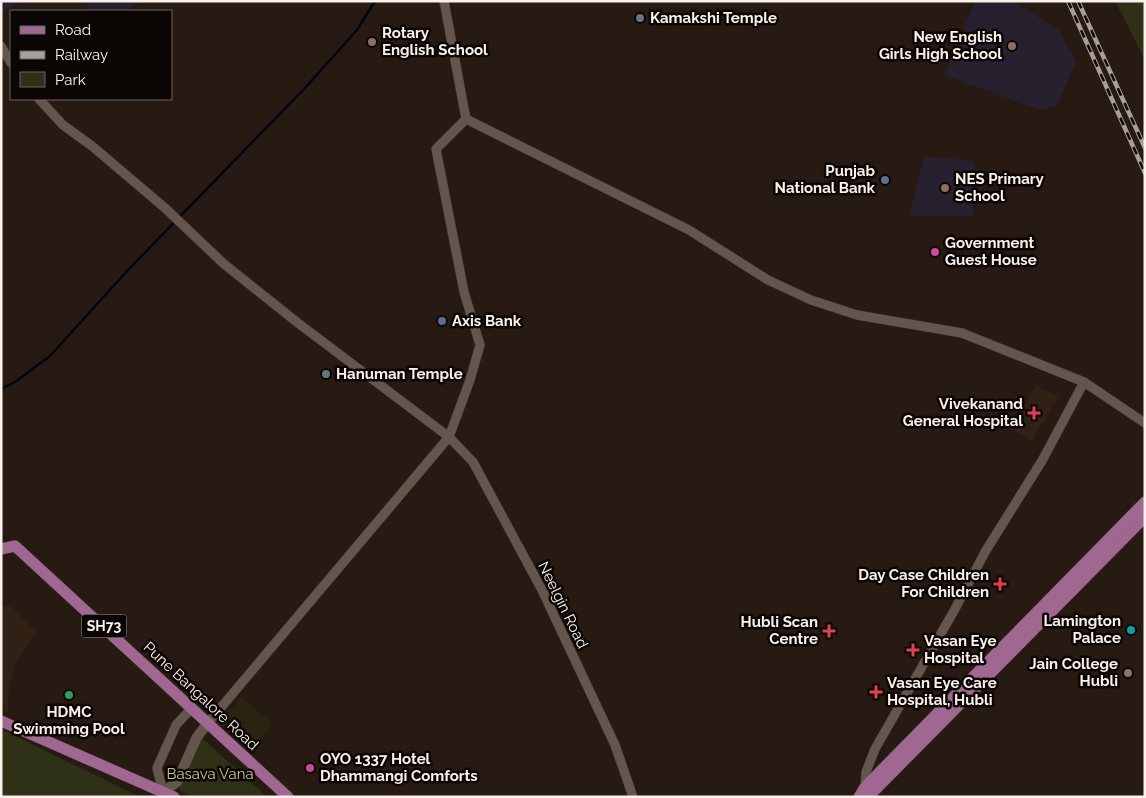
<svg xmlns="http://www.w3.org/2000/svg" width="1146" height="798" font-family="Raleway,sans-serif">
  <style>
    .built { fill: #312014 }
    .industrial { fill: #2b2312 }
    .education { fill: #27202f }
    .green { fill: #2e3116 }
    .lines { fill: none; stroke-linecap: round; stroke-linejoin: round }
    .stream { stroke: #000712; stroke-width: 2.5 }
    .tertiary-casing { stroke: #3d3430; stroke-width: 10 }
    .secondary-casing { stroke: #3d3430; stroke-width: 11 }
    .primary-casing { stroke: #3d3430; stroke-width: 12 }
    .tertiary { stroke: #64564d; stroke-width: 9 }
    .secondary { stroke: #64564d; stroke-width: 10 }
    .primary { stroke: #a06790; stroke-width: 11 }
    .rail-casing { stroke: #a99e98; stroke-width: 4.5 }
    .rail { stroke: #0b0604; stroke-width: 2.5; stroke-dasharray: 8; stroke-linecap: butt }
    .worship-dot { fill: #6b7280; stroke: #0b0604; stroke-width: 2 }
    .education-dot { fill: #8d6e63; stroke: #0b0604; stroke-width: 2 }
    .service-dot { fill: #5c6f8a; stroke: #0b0604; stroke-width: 2 }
    .hotel-dot { fill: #d1479c; stroke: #0b0604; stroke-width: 2 }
    .health-dot { fill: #e0444e; stroke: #0b0604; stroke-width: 2 }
    .culture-dot { fill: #0f9aa8; stroke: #0b0604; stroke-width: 2 }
    .leisure-dot { fill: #2e9e5b; stroke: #0b0604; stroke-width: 2 }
    .labels { text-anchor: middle; stroke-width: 5; stroke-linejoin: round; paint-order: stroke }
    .shield { fill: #0b0604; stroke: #b2aaa6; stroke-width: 1 }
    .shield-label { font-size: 14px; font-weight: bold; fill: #faf1ec }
    .poi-label { font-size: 15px; font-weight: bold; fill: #faf1ec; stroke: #0b0604; text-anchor: start }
    .street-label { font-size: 15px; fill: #faf1ec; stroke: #0b0604 }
    .park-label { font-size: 15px; fill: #c1ca80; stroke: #0b0604 }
  </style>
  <rect width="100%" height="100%" fill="#261a12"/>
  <!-- built -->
  <g class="built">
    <polygon points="1036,385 1059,396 1032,441 1010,429"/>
    <polygon points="11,606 37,633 16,662 9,686 8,713 1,710 1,607"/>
  </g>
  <!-- industrial -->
  <polygon class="industrial" points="242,697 273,724 250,750 219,723"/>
  <!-- education -->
  <g class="education">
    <polygon points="1,1 24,1 12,6 3,12 1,12"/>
    <polygon points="86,1 142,1 125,11 90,11"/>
    <polygon points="975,1 1013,1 1059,30 1076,62 1057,106 1041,110 944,75"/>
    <polygon points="924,156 975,161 973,216 909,216"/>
  </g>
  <!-- green -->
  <g class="green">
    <polygon points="1115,1 1145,1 1145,60"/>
    <polygon points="1,729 140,797 1,797"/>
    <polygon points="201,737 267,797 194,797 179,790"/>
  </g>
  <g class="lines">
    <!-- stream -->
    <polyline class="stream" points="1,389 15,382 50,356 127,271 304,89 357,30 375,1"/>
    <!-- tertiary casing -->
    <g class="tertiary-casing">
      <g id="tertiary">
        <polyline points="444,1 466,119"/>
        <polyline points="1,46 11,63"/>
        <polyline points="39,99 63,125 92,146 165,208 224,264 298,323 449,437 473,462 542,590 615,745 633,797"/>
        <polyline points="466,119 689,230 768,280 811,300 857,315 962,333 1084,382 1145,423"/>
        <polyline points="207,724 449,437 470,380 480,345 464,292 436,149 466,119"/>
        <polyline points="865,787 866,772 875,749 955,609 985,552 1043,459 1084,382"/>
        <polyline points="163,792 157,768 176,725 192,708"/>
      </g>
    </g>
    <!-- secondary casing -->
    <g class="secondary-casing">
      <polyline id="secondary" points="163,797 163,792 177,782 197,737 207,724"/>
    </g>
    <!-- primary casing -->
    <g class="primary-casing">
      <g id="primary">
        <polyline points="1,549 15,546 288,797"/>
        <polyline points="1,721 174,797"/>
        <polyline points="859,797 865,787 1145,502"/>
        <polyline points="868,797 1145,517"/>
      </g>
    </g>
    <!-- tertiary -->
    <use href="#tertiary" class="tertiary"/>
    <!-- secondary -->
    <use href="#secondary" class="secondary"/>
    <!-- primary -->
    <use href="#primary" class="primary"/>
    <!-- rail casing -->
    <g class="rail-casing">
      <g id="rail">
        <polyline points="1068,1 1145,173"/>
        <polyline points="1078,1 1145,148"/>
      </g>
    </g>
    <!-- rail -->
    <use href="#rail" class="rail"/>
  </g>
  <!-- markers -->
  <g class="worship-dot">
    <circle cx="640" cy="18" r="5"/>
    <circle cx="326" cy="374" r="5"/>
  </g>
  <g class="education-dot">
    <circle cx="372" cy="42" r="5"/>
    <circle cx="1012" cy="46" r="5"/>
    <circle cx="945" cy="188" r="5"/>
    <circle cx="1128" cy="673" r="5"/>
  </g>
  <g class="service-dot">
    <circle cx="885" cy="180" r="5"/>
    <circle cx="442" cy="321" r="5"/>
  </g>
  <g class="hotel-dot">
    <circle cx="935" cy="252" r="5"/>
    <circle cx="310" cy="768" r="5"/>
  </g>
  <g class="health-dot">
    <path d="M1031.5 405.5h5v5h5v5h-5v5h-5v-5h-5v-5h5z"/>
    <path d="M997.5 576.5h5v5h5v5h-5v5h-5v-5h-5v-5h5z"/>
    <path d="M826.5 623.5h5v5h5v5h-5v5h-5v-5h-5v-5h5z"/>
    <path d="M910.5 642.5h5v5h5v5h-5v5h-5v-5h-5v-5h5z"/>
    <path d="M873.5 684.5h5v5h5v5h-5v5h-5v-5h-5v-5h5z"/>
  </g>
  <circle class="culture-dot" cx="1131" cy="630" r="5"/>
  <circle class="leisure-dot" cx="69" cy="695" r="5"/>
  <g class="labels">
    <!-- shield labels -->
    <rect class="shield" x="81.5" y="614.5" width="45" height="23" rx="4"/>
    <g class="shield-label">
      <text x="104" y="631">SH73</text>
    </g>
    <!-- poi labels -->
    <g class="poi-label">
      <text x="650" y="23">Kamakshi Temple</text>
      <text x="382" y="38">Rotary<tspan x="382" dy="17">English School</tspan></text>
      <text x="1002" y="42" text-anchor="end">New English<tspan x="1002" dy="17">Girls High School</tspan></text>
      <text x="875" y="176" text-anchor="end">Punjab<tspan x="875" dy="17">National Bank</tspan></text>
      <text x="955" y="184">NES Primary<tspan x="955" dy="17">School</tspan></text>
      <text x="945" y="248">Government<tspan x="945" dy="17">Guest House</tspan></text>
      <text x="452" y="326">Axis Bank</text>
      <text x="336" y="379">Hanuman Temple</text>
      <text x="1023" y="409" text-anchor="end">Vivekanand<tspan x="1023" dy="17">General Hospital</tspan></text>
      <text x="989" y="580" text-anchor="end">Day Case Children<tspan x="989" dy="17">For Children</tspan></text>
      <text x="1121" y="626" text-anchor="end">Lamington<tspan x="1121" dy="17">Palace</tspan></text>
      <text x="818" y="627" text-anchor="end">Hubli Scan<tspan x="818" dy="17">Centre</tspan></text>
      <text x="924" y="646">Vasan Eye<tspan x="924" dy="17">Hospital</tspan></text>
      <text x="1118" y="669" text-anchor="end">Jain College<tspan x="1118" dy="17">Hubli</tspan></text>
      <text x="887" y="688">Vasan Eye Care<tspan x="887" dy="17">Hospital, Hubli</tspan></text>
      <text x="69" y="717" text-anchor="middle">HDMC<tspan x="69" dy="17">Swimming Pool</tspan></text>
      <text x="320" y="764">OYO 1337 Hotel<tspan x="320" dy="17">Dhammangi Comforts</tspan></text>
    </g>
    <!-- street labels -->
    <g class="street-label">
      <text transform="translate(563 605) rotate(64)" y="5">Neelgin Road</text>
      <text transform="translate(201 696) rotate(43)" y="5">Pune Bangalore Road</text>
    </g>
    <!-- park labels -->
    <g class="park-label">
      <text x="210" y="779">Basava Vana</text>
    </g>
  </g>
  <!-- border -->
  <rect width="1146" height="798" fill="none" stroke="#faf1ec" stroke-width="5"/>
  <!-- legend -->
  <rect x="10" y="10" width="162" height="90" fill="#0b0604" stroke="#6b6461"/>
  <rect x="20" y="26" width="25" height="8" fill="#a06790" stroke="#6b6461"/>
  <text x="55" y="35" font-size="15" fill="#faf1ec">Road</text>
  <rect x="20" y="51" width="25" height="8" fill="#a99e98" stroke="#6b6461"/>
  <text x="55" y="60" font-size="15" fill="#faf1ec">Railway</text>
  <rect x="20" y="72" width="25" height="15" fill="#2e3116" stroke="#6b6461"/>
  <text x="55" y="85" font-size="15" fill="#faf1ec">Park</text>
</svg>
